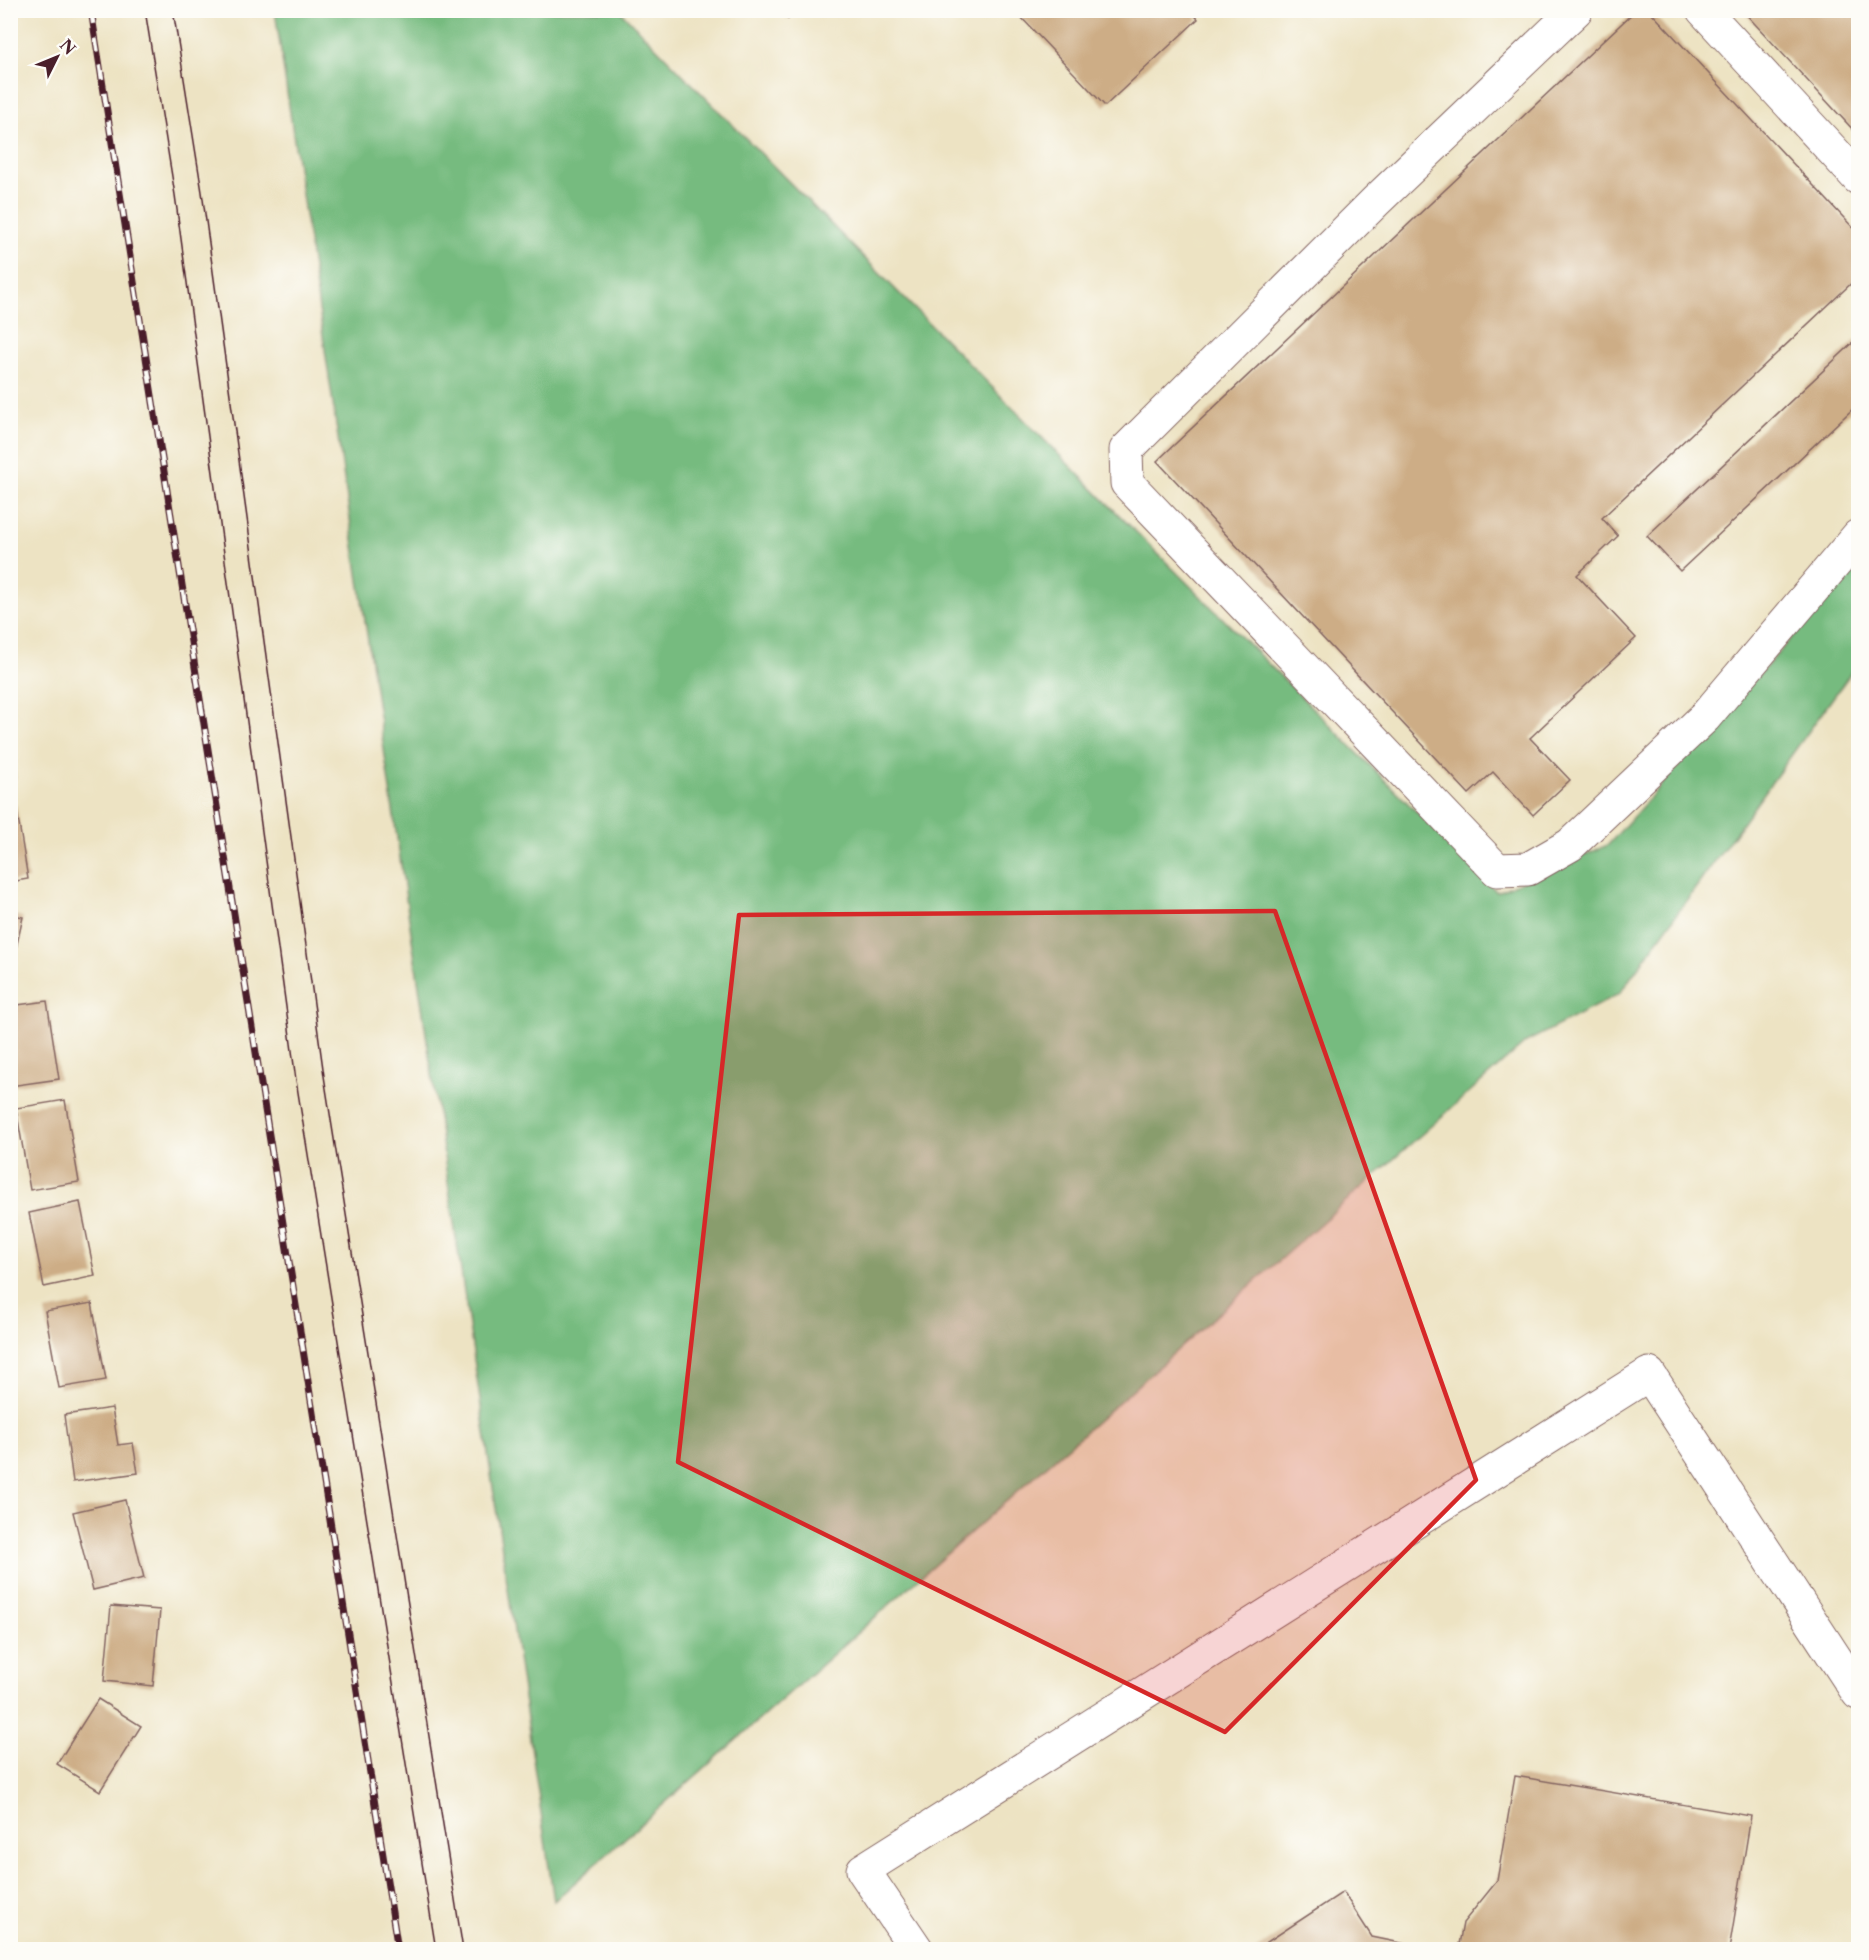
<svg xmlns="http://www.w3.org/2000/svg" width="1869" height="1960" font-family="'Libre Caslon Text',serif">
  <style>
    .forest { fill: #76bb7f; stroke: #606d55; stroke-width: 1.5 }
    .building { fill: #cdad86 }
    .lines { fill: none; stroke-linecap: round; stroke-linejoin: round }
    .minor-casing { stroke: #836460; stroke-width: 35 }
    .minor { stroke: #fff; stroke-width: 33 }
    .tram { stroke: #4a1f2b; stroke-width: 1.5 }
    .rail-casing { stroke: #4a1f2b; stroke-width: 7 }
    .rail { stroke: #fdfcf7; stroke-width: 4.5; stroke-dasharray: 14; stroke-linecap: butt }
    .marked { fill: #d62828; fill-opacity: 0.2; stroke: #d62828; stroke-width: 4.5; stroke-linejoin: round }
  </style>
  <rect width="100%" height="100%" fill="#fdfcf7"/>
  <filter id="ink" filterUnits="userSpaceOnUse"><feTurbulence type="fractalNoise" baseFrequency=".0167" numOctaves="2"/><feDisplacementMap in="SourceGraphic" scale="12" xChannelSelector="R" yChannelSelector="G"/><feConvolveMatrix kernelMatrix="1 2 1 2 8 2 1 2 1" color-interpolation-filters="sRGB"/></filter>
  <filter id="wash" filterUnits="userSpaceOnUse"><feTurbulence type="fractalNoise" baseFrequency=".008" numOctaves="4" result="noise"/><feDisplacementMap in="SourceGraphic" scale="24" xChannelSelector="R" yChannelSelector="G"/><feGaussianBlur stdDeviation="1.35" result="paint"/><feColorMatrix in="noise" values="0 0 0 0 0 0 0 0 0 0 0 0 0 0 0 0 0 1.4 0 .05"/><feComposite in="paint" operator="in"/></filter>
  <g filter="url(#wash)">
    <rect width="100%" height="100%" fill="#ede3c3"/>
    <!-- forest -->
    <polygon class="forest" points="275,11 620,11 1081,477 1497,892 1608,845 1858,563 1858,663 1619,994 1526,1042 554,1901"/>
    <g id="blocks">
      <!-- building -->
      <g class="building">
        <polygon points="780,10 796,10 788,19"/>
        <polygon points="1019,10 1190,10 1198,19 1105,106 1017,13"/>
        <polygon points="1636,10 1649,10 1858,233 1858,277 1602,518 1618,536 1577,575 1636,638 1530,738 1570,780 1533,815 1493,772 1469,794 1157,461"/>
        <polygon points="1742,10 1858,10 1858,135"/>
        <polygon points="1858,338 1858,404 1680,571 1647,536"/>
        <polygon points="10,750 16,778 10,779"/>
        <polygon points="16,805 28,879 10,882 10,806"/>
        <polygon points="10,914 23,917 13,962 10,962"/>
        <polygon points="47,1001 59,1079 10,1086 10,1006"/>
        <polygon points="65,1100 79,1182 30,1190 16,1108"/>
        <polygon points="80,1202 95,1276 44,1287 29,1213"/>
        <polygon points="92,1303 106,1380 59,1388 45,1311"/>
        <polygon points="112,1408 118,1445 133,1443 138,1473 73,1482 64,1415"/>
        <polygon points="125,1500 144,1578 93,1590 73,1512"/>
        <polygon points="111,1606 160,1610 153,1686 104,1681"/>
        <polygon points="98,1699 141,1726 100,1791 57,1764"/>
        <polygon points="1515,1776 1751,1816 1729,1950 1458,1950 1463,1923 1497,1881"/>
        <polygon points="1343,1892 1372,1937 1435,1950 1255,1950"/>
      </g>
    </g>
  </g>
  <g filter="url(#ink)">
    <use href="#blocks" fill-opacity="0" stroke="#836460" stroke-width="1.5"/>
    <g class="lines">
      <!-- minor casing -->
      <g class="minor-casing">
        <g id="minor">
          <polyline points="1576,10 1376,201 1126,450 1127,483 1497,870 1528,869 1570,845 1705,717 1858,536"/>
          <polyline points="1703,10 1858,178"/>
          <polyline points="917,1950 863,1870 1649,1374 1858,1693"/>
        </g>
      </g>
      <!-- minor -->
      <use href="#minor" class="minor"/>
      <!-- tram -->
      <g class="tram">
        <polyline points="145,10 175,195 296,1080 436,1950"/>
        <polyline points="173,10 202,192 324,1076 463,1950"/>
      </g>
      <!-- rail casing -->
      <g class="rail-casing">
        <polyline id="rail" points="91,10 398,1950"/>
      </g>
      <!-- rail -->
      <use href="#rail" class="rail"/>
    </g>
  </g>
  <!-- marked area -->
  <path class="marked" d="M1275 911 1476 1480 1225 1732 678 1462 739 915Z"/>
  <!-- margin -->
  <rect width="1869" height="1960" fill="none" stroke="#fdfcf7" stroke-width="36"/>
  <!-- north arrow -->
  <g transform="translate(57 57) rotate(47)" stroke="#fdfcf7" stroke-width="4.5" paint-order="stroke">
  <path d="M0-4.5L10 22L0 15L-10 22Z" fill="#4a1f2b"/>
  <text y="-9" font-size="16" font-weight="bold" text-anchor="middle" fill="#4a1f2b">N</text>
  </g>
</svg>
